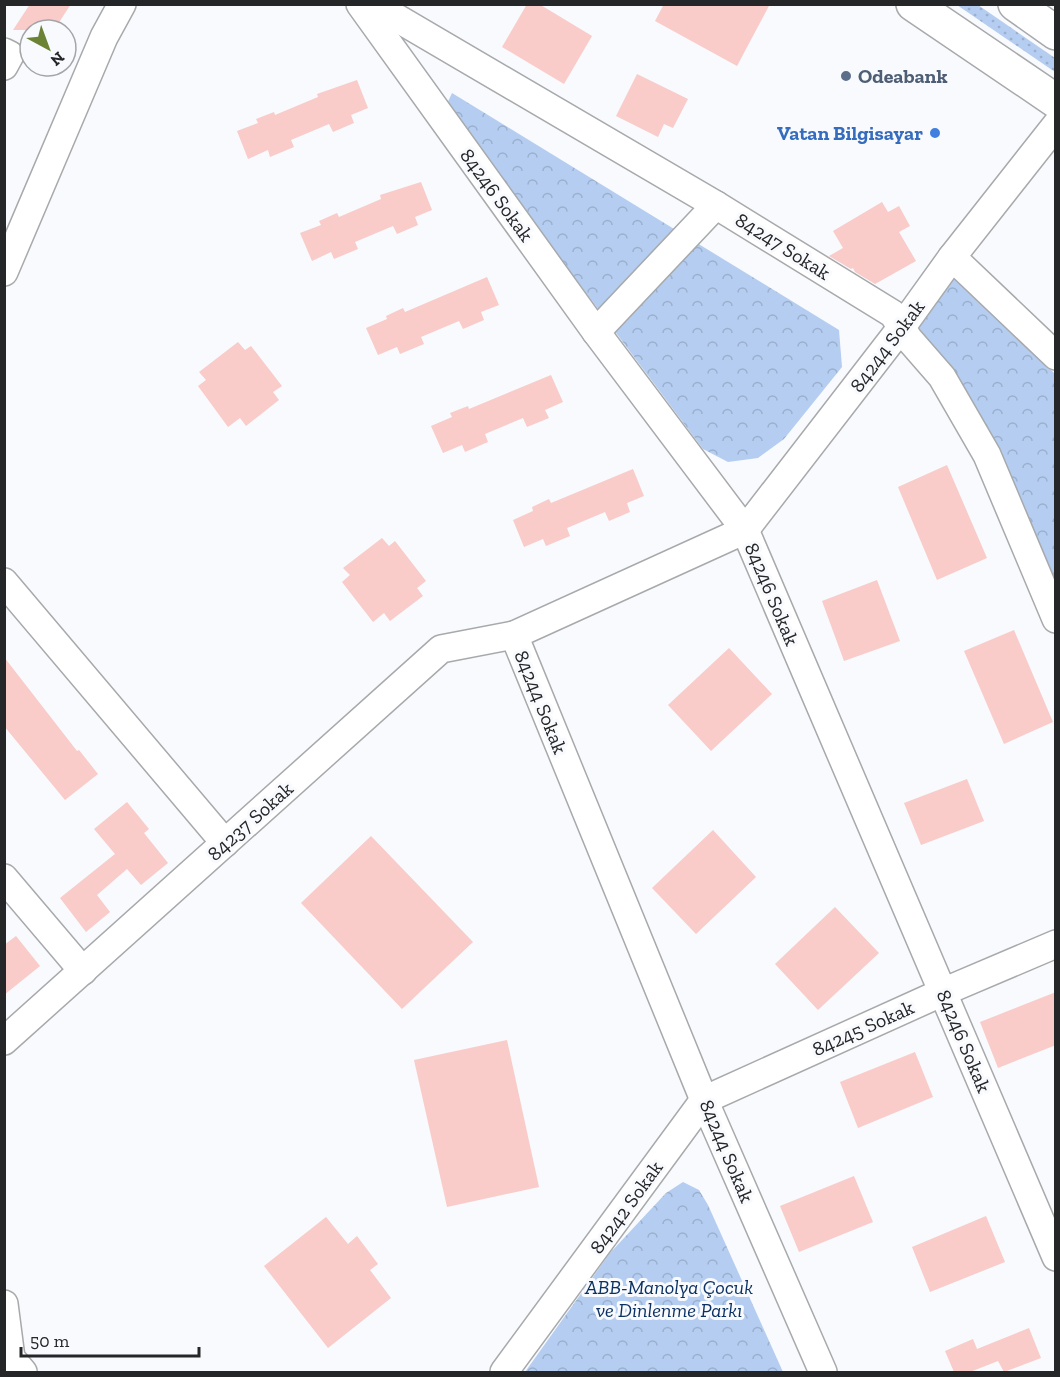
<svg xmlns="http://www.w3.org/2000/svg" width="1060" height="1377" font-family="'Zilla Slab',serif">
  <style>
    .grass { fill: url(#grass-dots) }
    .forest { fill: url(#forest-crowns) }
    .building { fill: #f9cbc9 }
    .lines { fill: none; stroke-linecap: round; stroke-linejoin: round }
    .street-casing { stroke: #a7a9ab; stroke-width: 30 }
    .primary-casing { stroke: #a7a9ab; stroke-width: 36 }
    .street { stroke: #fff; stroke-width: 27 }
    .primary { stroke: #fff; stroke-width: 33 }
    .service-dot { fill: #5c6f8a; stroke: #f8fafd; stroke-width: 2 }
    .shop-dot { fill: #3f7fe0; stroke: #f8fafd; stroke-width: 2 }
    .labels { text-anchor: middle; stroke-width: 6; stroke-linejoin: round; paint-order: stroke }
    .service-label { font-size: 20px; font-weight: bold; fill: #4e5e75; stroke: #f8fafd; text-anchor: start }
    .shop-label { font-size: 20px; font-weight: bold; fill: #366cbe; stroke: #f8fafd; text-anchor: end }
    .street-label { font-size: 20px; fill: #252627; stroke: #f8fafd }
    .park-label { font-size: 20px; font-style: italic; fill: #0b3162; stroke: #f8fafd }
  </style>
  <defs>
    <pattern id="grass-dots" width="8" height="8" patternUnits="userSpaceOnUse" patternTransform="scale(1.5)"><rect width="8" height="8" fill="#b4cdf0"/><path d="M2 2h.1M6 6h.1" fill="none" stroke="#9bb0ce" stroke-width="1.8" stroke-linecap="round"/></pattern>
    <pattern id="forest-crowns" width="20" height="18" patternUnits="userSpaceOnUse" patternTransform="scale(1.5)"><rect width="20" height="18" fill="#b4cdf0"/><path d="M2 6a3 3 0 1 1 6 0M12 15a3 3 0 1 1 6 0" fill="none" stroke="#9bb0ce"/></pattern>
  </defs>
  <rect width="100%" height="100%" fill="#f8fafd"/>
  <!-- grass -->
  <polygon class="grass" points="957,5 978,5 1055,58 1055,72"/>
  <!-- forest -->
  <g class="forest">
    <polygon points="452,93 839,330 842,367 784,439 758,458 728,462 703,449 446,106"/>
    <polygon points="948,265 1055,374 1055,593 907,328"/>
    <polygon points="683,1182 699,1190 708,1205 783,1372 525,1372 610,1253 666,1193"/>
  </g>
  <!-- building -->
  <g class="building">
    <polygon points="30,4 71,4 54,30 13,30"/>
    <polygon points="527,4 539,4 592,36 564,84 502,47"/>
    <polygon points="664,4 770,4 737,66 655,21"/>
    <polygon points="637,74 688,99 673,128 664,124 658,137 616,116"/>
    <polygon points="357,80 368,108 351,115 354,123 333,132 329,124 291,140 294,147 270,157 268,150 248,159 237,131 258,123 256,119 274,112 275,115 318,97 317,94"/>
    <polygon points="421,182 432,210 415,217 418,225 397,234 393,226 355,242 358,249 334,259 331,252 312,261 300,233 321,225 319,221 337,213 339,217 381,199 380,195"/>
    <polygon points="882,202 888,212 899,206 910,226 899,232 916,261 875,284 855,272 853,268 851,269 829,256 843,248 833,231"/>
    <polygon points="487,277 499,305 481,312 484,320 463,329 459,321 421,337 424,344 400,354 397,347 378,355 366,328 387,319 386,316 403,308 405,312"/>
    <polygon points="238,342 245,350 251,346 282,386 273,392 279,400 246,426 240,418 228,427 198,386 206,380 199,372"/>
    <polygon points="551,375 563,402 545,410 549,418 527,427 523,418 485,434 488,442 465,452 462,445 443,453 431,426 452,417 450,413 468,406 469,409"/>
    <polygon points="947,465 987,558 937,580 898,487"/>
    <polygon points="633,469 644,496 627,503 630,512 609,521 605,512 567,528 570,536 546,546 543,539 524,547 513,520 533,511 532,507 549,499 551,503"/>
    <polygon points="382,538 389,546 395,541 426,581 417,588 423,596 390,621 384,613 373,622 342,582 350,575 343,568"/>
    <polygon points="877,580 900,641 844,661 822,601"/>
    <polygon points="1014,630 1053,722 1004,744 964,651"/>
    <polygon points="729,648 772,694 711,751 668,705"/>
    <polygon points="4,657 77,751 79,750 98,774 65,800 4,726"/>
    <polygon points="967,779 984,821 921,845 904,803"/>
    <polygon points="127,802 149,829 144,833 168,863 141,885 127,869 97,895 110,912 86,932 60,898 115,854 94,829"/>
    <polygon points="713,830 756,877 696,934 652,888"/>
    <polygon points="371,836 473,942 402,1009 301,903"/>
    <polygon points="835,907 879,953 818,1010 775,964"/>
    <polygon points="16,936 40,966 4,995 4,945"/>
    <polygon points="1056,992 1056,1045 998,1068 980,1022"/>
    <polygon points="507,1040 539,1187 447,1207 414,1060"/>
    <polygon points="915,1052 933,1097 858,1128 840,1082"/>
    <polygon points="854,1176 873,1222 799,1252 780,1206"/>
    <polygon points="986,1216 1005,1262 930,1292 912,1247"/>
    <polygon points="326,1217 348,1244 357,1236 378,1264 370,1270 391,1298 328,1348 264,1266"/>
    <polygon points="1029,1328 1041,1358 1004,1372 998,1361 970,1372 954,1372 945,1351 973,1339 977,1349"/>
  </g>
  <g class="lines">
    <!-- street casing -->
    <g class="street-casing">
      <g id="street">
        <polyline points="360,4 596,332 745,530 1056,1257"/>
        <polyline points="373,4 716,205 893,314 908,338 942,377 987,455 1056,619"/>
        <polyline points="4,52 10,55 4,66"/>
        <polyline points="952,257 1056,356"/>
        <polyline points="4,272 104,37 122,4"/>
        <polyline points="596,332 716,205"/>
        <polyline points="4,582 225,843"/>
        <polyline points="4,878 83,971"/>
        <polyline points="4,1041 441,649 514,635"/>
        <polyline points="4,1304 11,1358 23,1372"/>
        <polyline points="504,1372 704,1100 943,992 1056,944"/>
        <polyline points="823,1372 704,1100 514,635 745,530 901,328 952,257 1056,125"/>
      </g>
    </g>
    <!-- primary casing -->
    <g class="primary-casing">
      <g id="primary">
        <polyline points="913,4 1056,101"/>
        <polyline points="1015,4 1056,33"/>
      </g>
    </g>
    <!-- street -->
    <use href="#street" class="street"/>
    <!-- primary -->
    <use href="#primary" class="primary"/>
  </g>
  <!-- markers -->
  <circle class="service-dot" cx="846" cy="76" r="6"/>
  <circle class="shop-dot" cx="935" cy="133" r="6"/>
  <g class="labels">
    <!-- service labels -->
    <g class="service-label">
      <text x="858" y="83">Odeabank</text>
    </g>
    <!-- shop labels -->
    <g class="shop-label">
      <text x="923" y="140">Vatan Bilgisayar</text>
    </g>
    <!-- street labels -->
    <g class="street-label">
      <text transform="translate(497 195) rotate(54)" y="7">84246 Sokak</text>
      <text transform="translate(783 246) rotate(32)" y="7">84247 Sokak</text>
      <text transform="translate(887 346) rotate(-53)" y="7">84244 Sokak</text>
      <text transform="translate(772 594) rotate(67)" y="7">84246 Sokak</text>
      <text transform="translate(541 702) rotate(68)" y="7">84244 Sokak</text>
      <text transform="translate(250 821) rotate(-42)" y="7">84237 Sokak</text>
      <text transform="translate(863 1028) rotate(-24)" y="7">84245 Sokak</text>
      <text transform="translate(964 1041) rotate(67)" y="7">84246 Sokak</text>
      <text transform="translate(727 1151) rotate(67)" y="7">84244 Sokak</text>
      <text transform="translate(626 1207) rotate(-54)" y="7">84242 Sokak</text>
    </g>
    <!-- park labels -->
    <g class="park-label">
      <text x="669" y="1294">ABB-Manolya Çocuk<tspan x="669" dy="23">ve Dinlenme Parkı</tspan></text>
    </g>
  </g>
  <!-- border -->
  <rect width="1060" height="1377" fill="none" stroke="#252627" stroke-width="12"/>
  <!-- north arrow -->
  <g transform="translate(48 48) rotate(139)"><circle r="28" fill="#f8fafd" stroke="#a4a5a7" stroke-width="1.5"/>
  <path d="M0-4.5L10 22L0 15L-10 22Z" fill="#6c8335"/>
  <text y="-9" font-size="16" font-weight="bold" text-anchor="middle" fill="#252627">N</text>
  </g>
  <!-- scale -->
  <path d="M21 1347v9h178v-9" fill="none" stroke="#252627" stroke-width="3"/>
  <text x="30" y="1347" font-size="18" fill="#252627" stroke="#f8fafd" stroke-width="4.5" paint-order="stroke">50 m</text>
</svg>
